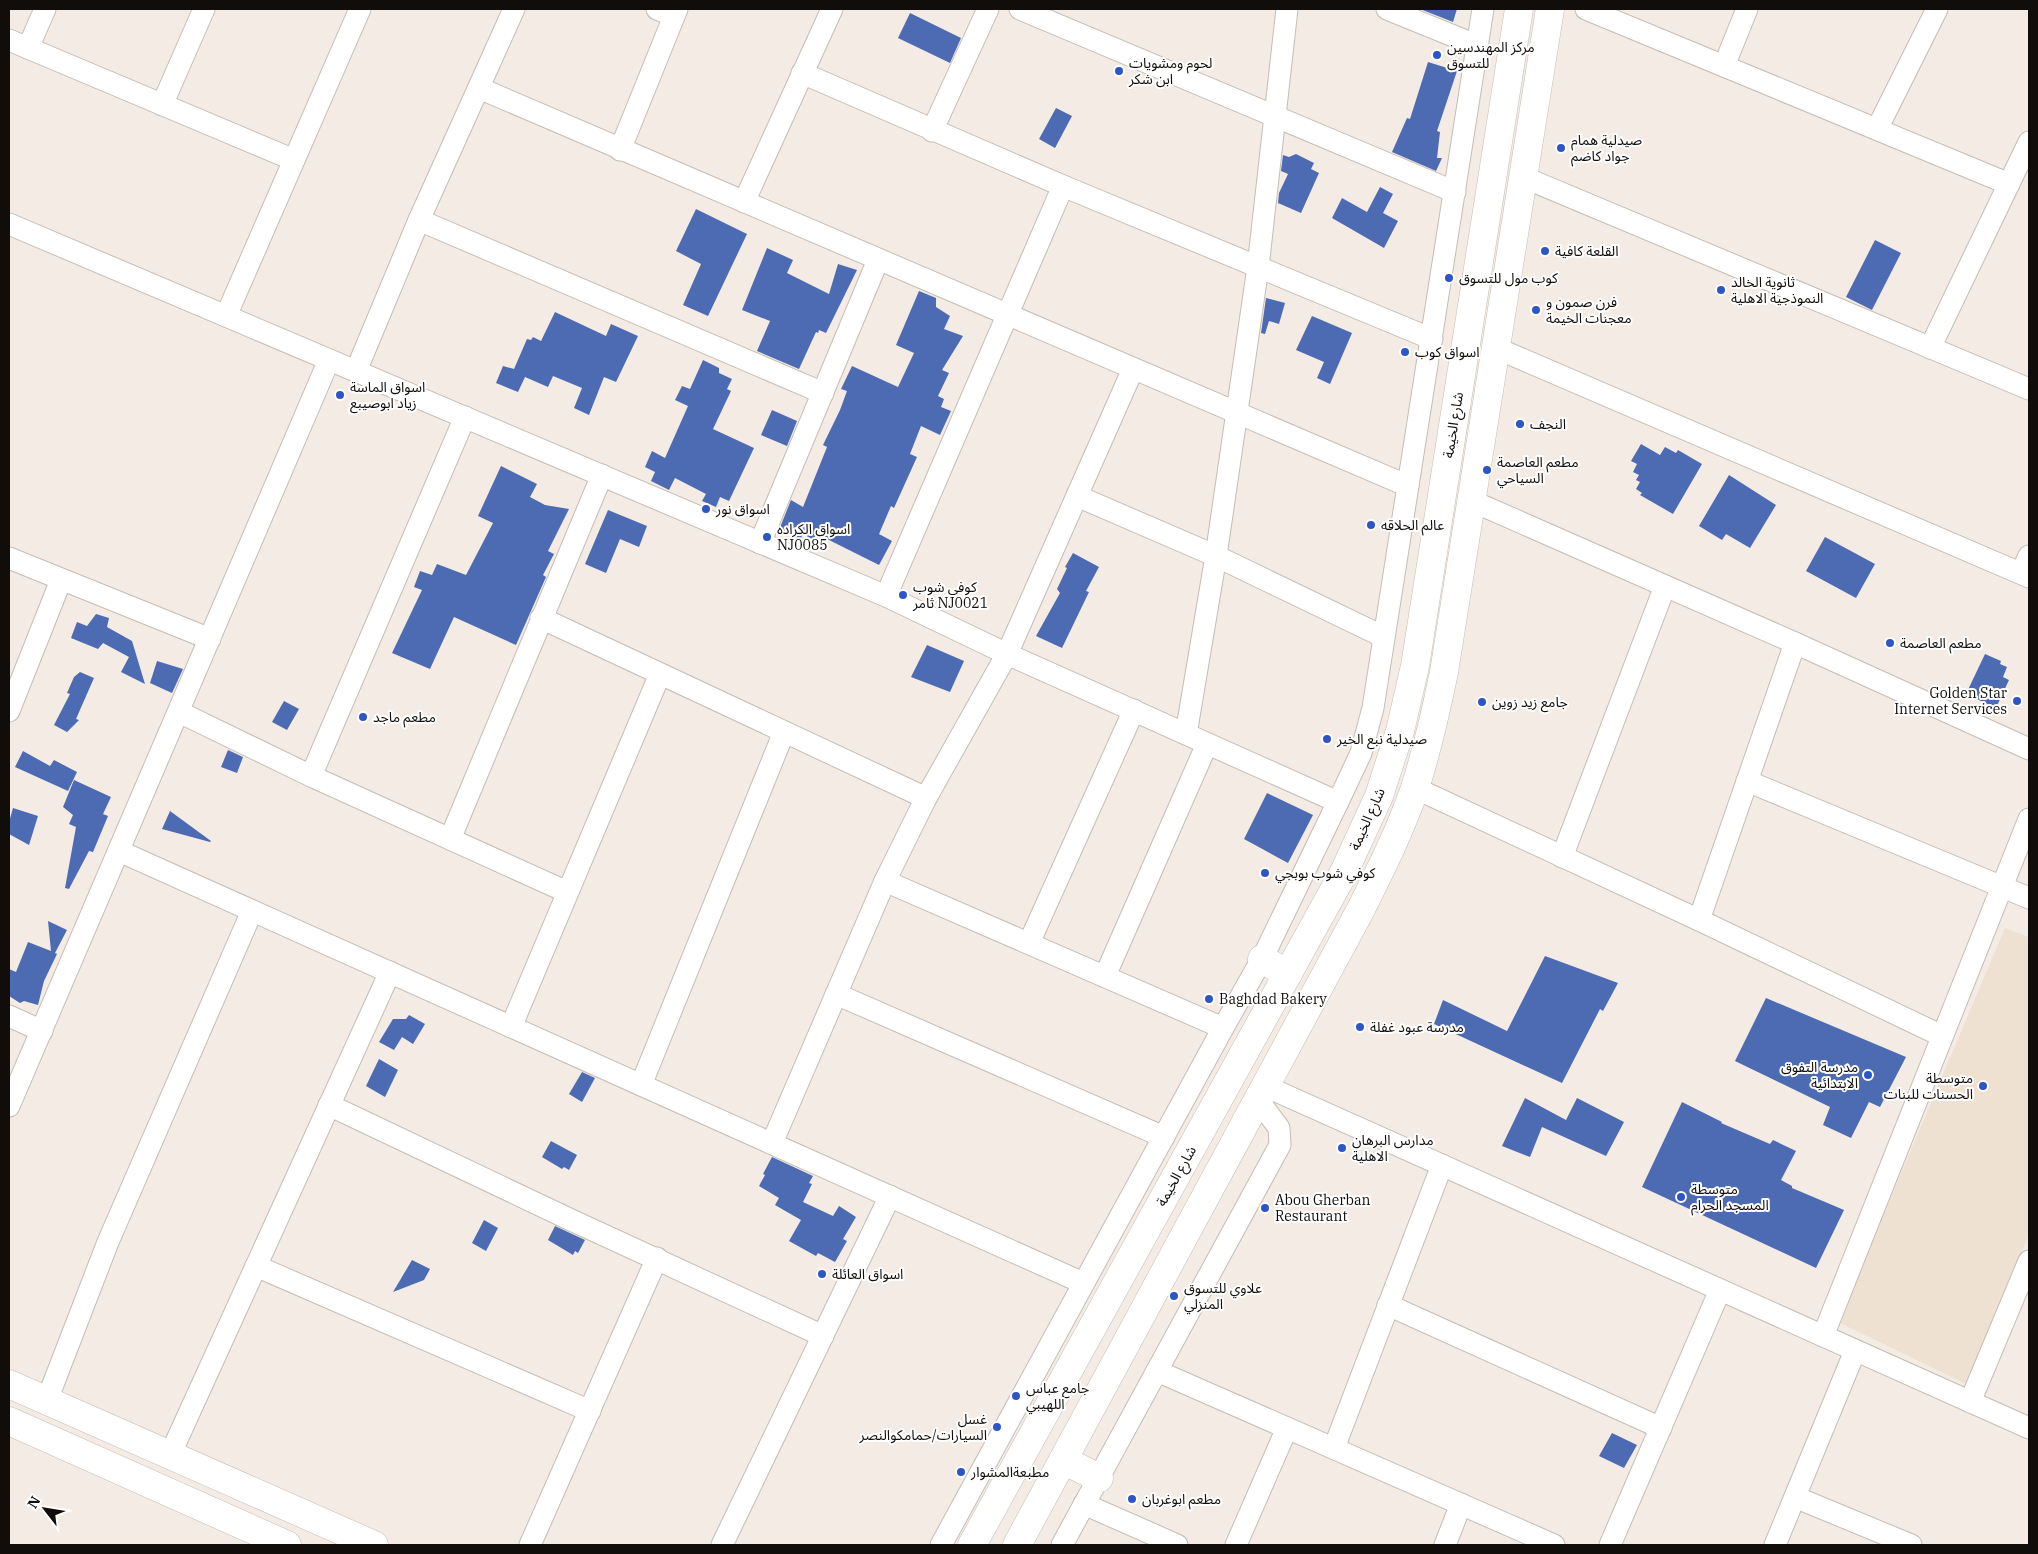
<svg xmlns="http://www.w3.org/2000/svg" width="2038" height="1554" font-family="'IBM Plex Serif','Noto Sans Arabic',serif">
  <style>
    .built { fill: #eee1d2 }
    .building { fill: #4d6bb2 }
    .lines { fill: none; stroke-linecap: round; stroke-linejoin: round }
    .street-casing { stroke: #c4bdb5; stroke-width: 23 }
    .secondary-casing { stroke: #c4bdb5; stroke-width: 29 }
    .street { stroke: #fff; stroke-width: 21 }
    .secondary { stroke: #fff; stroke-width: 28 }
    .poi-dot { fill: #2e55c5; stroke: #fff; stroke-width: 2 }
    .labels { text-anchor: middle; stroke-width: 4; stroke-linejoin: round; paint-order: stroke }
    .poi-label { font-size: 14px; fill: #100d0b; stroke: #fff; text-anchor: start }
    .street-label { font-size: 14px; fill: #100d0b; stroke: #fff }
  </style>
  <rect width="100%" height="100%" fill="#f4ece4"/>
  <!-- built -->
  <polygon class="built" points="2005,928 2029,937 2029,1235 1966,1384 1838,1322"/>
  <!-- building -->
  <g class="building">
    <polygon points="1420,9 1457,9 1453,22"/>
    <polygon points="910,13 961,38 950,63 898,38"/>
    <polygon points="1428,62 1457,71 1437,131 1440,132 1437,158 1442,158 1436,171 1392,152 1407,118 1410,119"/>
    <polygon points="1056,108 1072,116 1055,148 1039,139"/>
    <polygon points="1296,154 1314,163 1311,169 1319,173 1301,213 1278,203 1279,193 1288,174 1281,171 1283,155 1289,157"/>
    <polygon points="1380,187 1393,194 1383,213 1398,221 1384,248 1332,218 1342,198 1367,212"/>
    <polygon points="696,209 747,234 708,316 683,305 701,264 676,251"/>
    <polygon points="1875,240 1901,253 1872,310 1846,297"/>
    <polygon points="767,248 793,260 787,273 829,294 838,264 857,270 826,333 819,330 818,333 816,332 799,369 757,351 770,321 742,310"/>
    <polygon points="919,291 936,298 936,307 950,316 944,329 963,336 942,370 949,373 938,396 944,399 941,407 951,411 940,435 921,426 910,454 917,457 894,508 891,506 879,534 892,541 879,565 827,539 823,545 803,534 800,540 779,530 791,500 803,507 827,447 823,445 840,410 847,391 841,389 852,366 898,387 914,353 896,345"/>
    <polygon points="1266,298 1285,303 1279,324 1269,321 1265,334 1261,333"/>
    <polygon points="555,312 606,336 611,324 638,336 616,382 604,377 589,415 574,408 582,388 553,376 548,387 525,377 518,392 496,383 503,366 514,369 527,339 531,340 533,337 541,341"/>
    <polygon points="1312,316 1352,333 1330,384 1317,378 1324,362 1296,350"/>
    <polygon points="703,360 719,368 719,373 732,379 727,389 731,391 713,429 754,448 729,501 720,497 716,507 702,501 706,494 675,478 669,490 651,481 655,472 645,467 652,451 665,458 688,406 675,400 682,386 690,389"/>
    <polygon points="772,410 797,421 787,446 761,435"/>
    <polygon points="1641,444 1660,455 1665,447 1676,453 1678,450 1702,464 1673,514 1640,495 1642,493 1636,489 1640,482 1636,480 1639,475 1633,472 1637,464 1631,461"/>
    <polygon points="501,466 537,484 530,497 545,505 569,509 548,551 554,554 543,575 546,577 516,645 454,617 430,669 392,653 422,590 414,587 420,571 432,575 437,564 466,575 493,523 478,516"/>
    <polygon points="1729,475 1776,505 1750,548 1726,534 1722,540 1699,526"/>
    <polygon points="608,510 647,526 639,547 620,539 606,573 585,564"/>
    <polygon points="1825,537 1875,564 1856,598 1806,571"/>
    <polygon points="1073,553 1099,567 1086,591 1089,592 1062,648 1036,636 1060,593 1057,589 1067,568 1065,567"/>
    <polygon points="96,614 109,618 107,627 132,641 145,684 121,672 129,657 103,643 98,649 71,638 77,622 87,626"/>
    <polygon points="927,645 964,661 950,692 911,677"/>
    <polygon points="1985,654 2001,661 2000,664 2007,667 2003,677 2009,680 1996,708 1966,694"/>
    <polygon points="157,661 183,669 172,693 150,683"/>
    <polygon points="80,672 94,678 76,719 79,720 67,732 54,725 70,694 67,693 74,677"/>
    <polygon points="284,701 299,709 287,730 272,722"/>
    <polygon points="228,750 243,757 237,773 221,767"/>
    <polygon points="23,751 50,766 54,760 77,772 68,791 15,767"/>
    <polygon points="74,780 111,797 103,814 108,816 93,852 89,851 69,889 65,888 76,827 69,824 73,815 63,807"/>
    <polygon points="1267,793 1313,815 1288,863 1244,839"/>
    <polygon points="13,808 38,816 29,845 9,834 9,822"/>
    <polygon points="170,811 211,841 210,842 162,829"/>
    <polygon points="48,921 67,930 55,953 57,954 44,981 38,1005 24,1001 20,1003 9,996 9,969 16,972 28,942 51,951"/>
    <polygon points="1545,956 1618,983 1603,1011 1600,1009 1562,1083 1434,1024 1443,1000 1507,1031"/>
    <polygon points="1766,998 1906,1057 1880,1107 1869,1102 1851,1138 1823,1125 1830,1107 1735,1061"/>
    <polygon points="409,1015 425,1024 413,1044 402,1037 394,1050 379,1042 393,1019 406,1019"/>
    <polygon points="379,1059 398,1070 385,1097 366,1086"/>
    <polygon points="582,1072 595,1078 582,1102 569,1094"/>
    <polygon points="1525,1098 1566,1120 1577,1098 1624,1122 1606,1156 1542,1127 1530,1157 1502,1146"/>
    <polygon points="1682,1102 1722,1122 1721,1123 1770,1144 1773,1140 1796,1151 1781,1180 1792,1186 1792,1188 1844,1210 1816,1268 1642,1187"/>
    <polygon points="551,1141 577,1155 569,1170 564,1167 562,1169 542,1157"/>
    <polygon points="772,1157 813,1176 809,1183 812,1184 803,1202 833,1216 839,1206 856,1217 843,1239 847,1241 835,1262 818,1253 816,1256 789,1241 801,1220 775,1205 779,1198 759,1186 765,1175 763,1174"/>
    <polygon points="484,1220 498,1228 486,1251 472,1243"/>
    <polygon points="555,1226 585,1240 578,1253 575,1251 573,1255 548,1240"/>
    <polygon points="412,1260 430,1269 424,1280 393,1292"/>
    <polygon points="1612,1433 1637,1445 1624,1468 1599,1456"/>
  </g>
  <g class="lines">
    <!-- street casing -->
    <g class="street-casing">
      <g id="street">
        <polyline points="657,9 674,16"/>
        <polyline points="1020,9 1455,192"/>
        <polyline points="1387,9 1478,46"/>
        <polyline points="1586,9 2009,184"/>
        <polyline points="9,40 294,160"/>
        <polyline points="28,48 45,9"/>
        <polyline points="1724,66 1747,9"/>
        <polyline points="802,73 1063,186 1432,339"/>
        <polyline points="479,88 1408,486"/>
        <polyline points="162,105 204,9"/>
        <polyline points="1877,129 1937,9"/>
        <polyline points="932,131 988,9"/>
        <polyline points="620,150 677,9"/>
        <polyline points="1523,177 2029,389"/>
        <polyline points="744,202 832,9"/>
        <polyline points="419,220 823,393"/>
        <polyline points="9,224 886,596 1007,654 1338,802"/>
        <polyline points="226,316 360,9"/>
        <polyline points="1496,348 2029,577"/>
        <polyline points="1930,348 2029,142"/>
        <polyline points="356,371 419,220 514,9"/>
        <polyline points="1077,496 1216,556 1384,637"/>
        <polyline points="1472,501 1795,643 2029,749"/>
        <polyline points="760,543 878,260"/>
        <polyline points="9,558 210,639"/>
        <polyline points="2021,573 2029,556"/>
        <polyline points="886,596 1063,186"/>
        <polyline points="541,618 926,798"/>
        <polyline points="9,711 61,580"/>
        <polyline points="179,712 311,776 567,892"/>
        <polyline points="1186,734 1216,556 1258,267 1287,9"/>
        <polyline points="311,776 465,417"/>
        <polyline points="1747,781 2029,898"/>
        <polyline points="1415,788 1699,920 1942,1036"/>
        <polyline points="450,839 602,475"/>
        <polyline points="119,851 1083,1283"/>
        <polyline points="1562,857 1665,586"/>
        <polyline points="885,881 1223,1028"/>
        <polyline points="1699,920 1795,643"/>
        <polyline points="1029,943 1134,710"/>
        <polyline points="1105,976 1207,744"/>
        <polyline points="836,994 1164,1137"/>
        <polyline points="9,1016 42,1031"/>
        <polyline points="511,1027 660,674"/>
        <polyline points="641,1085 784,732"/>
        <polyline points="1265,1086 2029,1428"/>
        <polyline points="329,1105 569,1219 823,1336"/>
        <polyline points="9,1106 329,360"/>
        <polyline points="772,1143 885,881 926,798 1007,654 1133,369"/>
        <polyline points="256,1266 590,1411"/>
        <polyline points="1388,1305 1661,1428"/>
        <polyline points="1823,1336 2029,819"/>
        <polyline points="1157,1371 1554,1545"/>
        <polyline points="47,1400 108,1242 252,911"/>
        <polyline points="1970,1402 2029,1261"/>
        <polyline points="1334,1448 1442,1165"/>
        <polyline points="170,1455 390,972"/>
        <polyline points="1795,1497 1911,1545"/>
        <polyline points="1084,1504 1177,1545"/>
        <polyline points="530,1545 657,1258"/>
        <polyline points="722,1545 890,1196"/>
        <polyline points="941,1545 1223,1028 1262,959 1338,802 1361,753 1373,708 1483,9"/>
        <polyline points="1062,1545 1280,1145 1279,1128 1258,1100"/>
        <polyline points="1236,1545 1287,1428"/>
        <polyline points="1445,1545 1461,1504"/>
        <polyline points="1610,1545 1720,1290"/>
        <polyline points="1775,1545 1855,1351"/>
      </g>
    </g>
    <!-- secondary casing -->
    <g class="secondary-casing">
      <g id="secondary">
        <polyline points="1262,959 1288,974"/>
        <polyline points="9,1384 374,1545"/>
        <polyline points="9,1421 287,1545"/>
        <polyline points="1063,1460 1099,1478"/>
        <polyline points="972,1545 1344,872 1379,796 1400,731 1415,666 1519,9"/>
        <path d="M1017 1545 1360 911C1380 871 1400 831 1415 788 1427 750 1436 711 1444 672L1550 9"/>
      </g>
    </g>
    <!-- street -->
    <use href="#street" class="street"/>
    <!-- secondary -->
    <use href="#secondary" class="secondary"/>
  </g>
  <!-- markers -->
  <g class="poi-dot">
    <circle cx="1437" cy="55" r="5"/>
    <circle cx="1119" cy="71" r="5"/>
    <circle cx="1561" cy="148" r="5"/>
    <circle cx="1545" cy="251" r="5"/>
    <circle cx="1449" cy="278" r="5"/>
    <circle cx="1721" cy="290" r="5"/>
    <circle cx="1536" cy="310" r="5"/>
    <circle cx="1405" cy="352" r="5"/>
    <circle cx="340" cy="395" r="5"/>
    <circle cx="1520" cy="424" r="5"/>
    <circle cx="1487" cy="470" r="5"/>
    <circle cx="706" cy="509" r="5"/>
    <circle cx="1371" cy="525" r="5"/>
    <circle cx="767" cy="537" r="5"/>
    <circle cx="903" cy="595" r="5"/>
    <circle cx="1890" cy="643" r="5"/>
    <circle cx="2017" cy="701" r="5"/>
    <circle cx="1482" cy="702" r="5"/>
    <circle cx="363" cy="717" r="5"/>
    <circle cx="1327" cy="739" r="5"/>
    <circle cx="1265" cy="873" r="5"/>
    <circle cx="1209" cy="999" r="5"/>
    <circle cx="1360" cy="1027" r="5"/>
    <circle cx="1868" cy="1075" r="5"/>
    <circle cx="1983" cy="1086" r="5"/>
    <circle cx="1342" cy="1148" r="5"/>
    <circle cx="1681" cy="1197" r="5"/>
    <circle cx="1265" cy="1208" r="5"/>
    <circle cx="822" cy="1274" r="5"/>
    <circle cx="1174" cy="1296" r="5"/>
    <circle cx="1016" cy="1396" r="5"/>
    <circle cx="997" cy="1427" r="5"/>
    <circle cx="961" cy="1472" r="5"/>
    <circle cx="1132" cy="1499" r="5"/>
  </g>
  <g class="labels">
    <!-- poi labels -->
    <g class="poi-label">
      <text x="1447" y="52">مركز المهندسين<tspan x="1447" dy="16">للتسوق</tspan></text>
      <text x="1129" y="68">لحوم ومشويات<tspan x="1129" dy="16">ابن شكر</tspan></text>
      <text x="1571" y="145">صيدلية همام<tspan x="1571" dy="16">جواد كاضم</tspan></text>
      <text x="1555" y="256">القلعة كافية</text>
      <text x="1459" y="283">كوب مول للتسوق</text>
      <text x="1731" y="287">ثانوية الخالد<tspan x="1731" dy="16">النموذجية الاهلية</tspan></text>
      <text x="1546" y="307">فرن صمون و<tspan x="1546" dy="16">معجنات الخيمة</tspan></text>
      <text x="1415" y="357">اسواق كوب</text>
      <text x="350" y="392">اسواق الماسة<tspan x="350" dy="16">زياد ابوصيبع</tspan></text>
      <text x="1530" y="429">النجف</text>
      <text x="1497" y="467">مطعم العاصمة<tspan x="1497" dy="16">السياحي</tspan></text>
      <text x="716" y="514">اسواق نور</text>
      <text x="1381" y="530">عالم الحلاقه</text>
      <text x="777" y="534">اسواق الكراده<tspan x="777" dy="16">NJ0085</tspan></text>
      <text x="913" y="592">كوفي شوب<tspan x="913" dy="16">ثامر NJ0021</tspan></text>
      <text x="1900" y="648">مطعم العاصمة</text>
      <text x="2007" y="698" text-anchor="end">Golden Star<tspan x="2007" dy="16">Internet Services</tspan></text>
      <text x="1492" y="707">جامع زيد زوين</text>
      <text x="373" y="722">مطعم ماجد</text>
      <text x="1337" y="744">صيدلية نبع الخير</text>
      <text x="1275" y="878">كوفي شوب بوبجي</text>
      <text x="1219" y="1004">Baghdad Bakery</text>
      <text x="1370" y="1032">مدرسة عبود غفلة</text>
      <text x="1858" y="1072" text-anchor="end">مدرسة التفوق<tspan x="1858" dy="16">الابتدائية</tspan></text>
      <text x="1973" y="1083" text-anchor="end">متوسطة<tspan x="1973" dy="16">الحسنات للبنات</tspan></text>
      <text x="1352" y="1145">مدارس البرهان<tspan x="1352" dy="16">الاهلية</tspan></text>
      <text x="1691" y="1194">متوسطة<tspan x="1691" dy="16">المسجد الحرام</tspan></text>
      <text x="1275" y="1205">Abou Gherban<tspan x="1275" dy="16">Restaurant</tspan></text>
      <text x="832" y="1279">اسواق العائلة</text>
      <text x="1184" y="1293">علاوي للتسوق<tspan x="1184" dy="16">المنزلي</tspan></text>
      <text x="1026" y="1393">جامع عباس<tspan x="1026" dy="16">اللهيبي</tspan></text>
      <text x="987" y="1424" text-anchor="end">غسل<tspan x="987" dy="16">السيارات/حمامكوالنصر</tspan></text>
      <text x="971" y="1477">مطبعةالمشوار</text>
      <text x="1142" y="1504">مطعم ابوغربان</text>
    </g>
    <!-- street labels -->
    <g class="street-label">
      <text transform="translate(1453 425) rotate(-81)" y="5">شارع الخيمة</text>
      <text transform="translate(1367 819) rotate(-66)" y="5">شارع الخيمة</text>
      <text transform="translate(1176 1176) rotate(-61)" y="5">شارع الخيمة</text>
    </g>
  </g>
  <!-- border -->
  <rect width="2038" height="1554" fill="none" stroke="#100d0b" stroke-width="20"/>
  <!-- north arrow -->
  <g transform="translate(45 1509) rotate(301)" stroke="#ffffff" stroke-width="4" paint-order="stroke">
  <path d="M0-4L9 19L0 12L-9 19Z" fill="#100d0b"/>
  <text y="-8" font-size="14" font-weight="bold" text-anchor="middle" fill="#100d0b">N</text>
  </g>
</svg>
